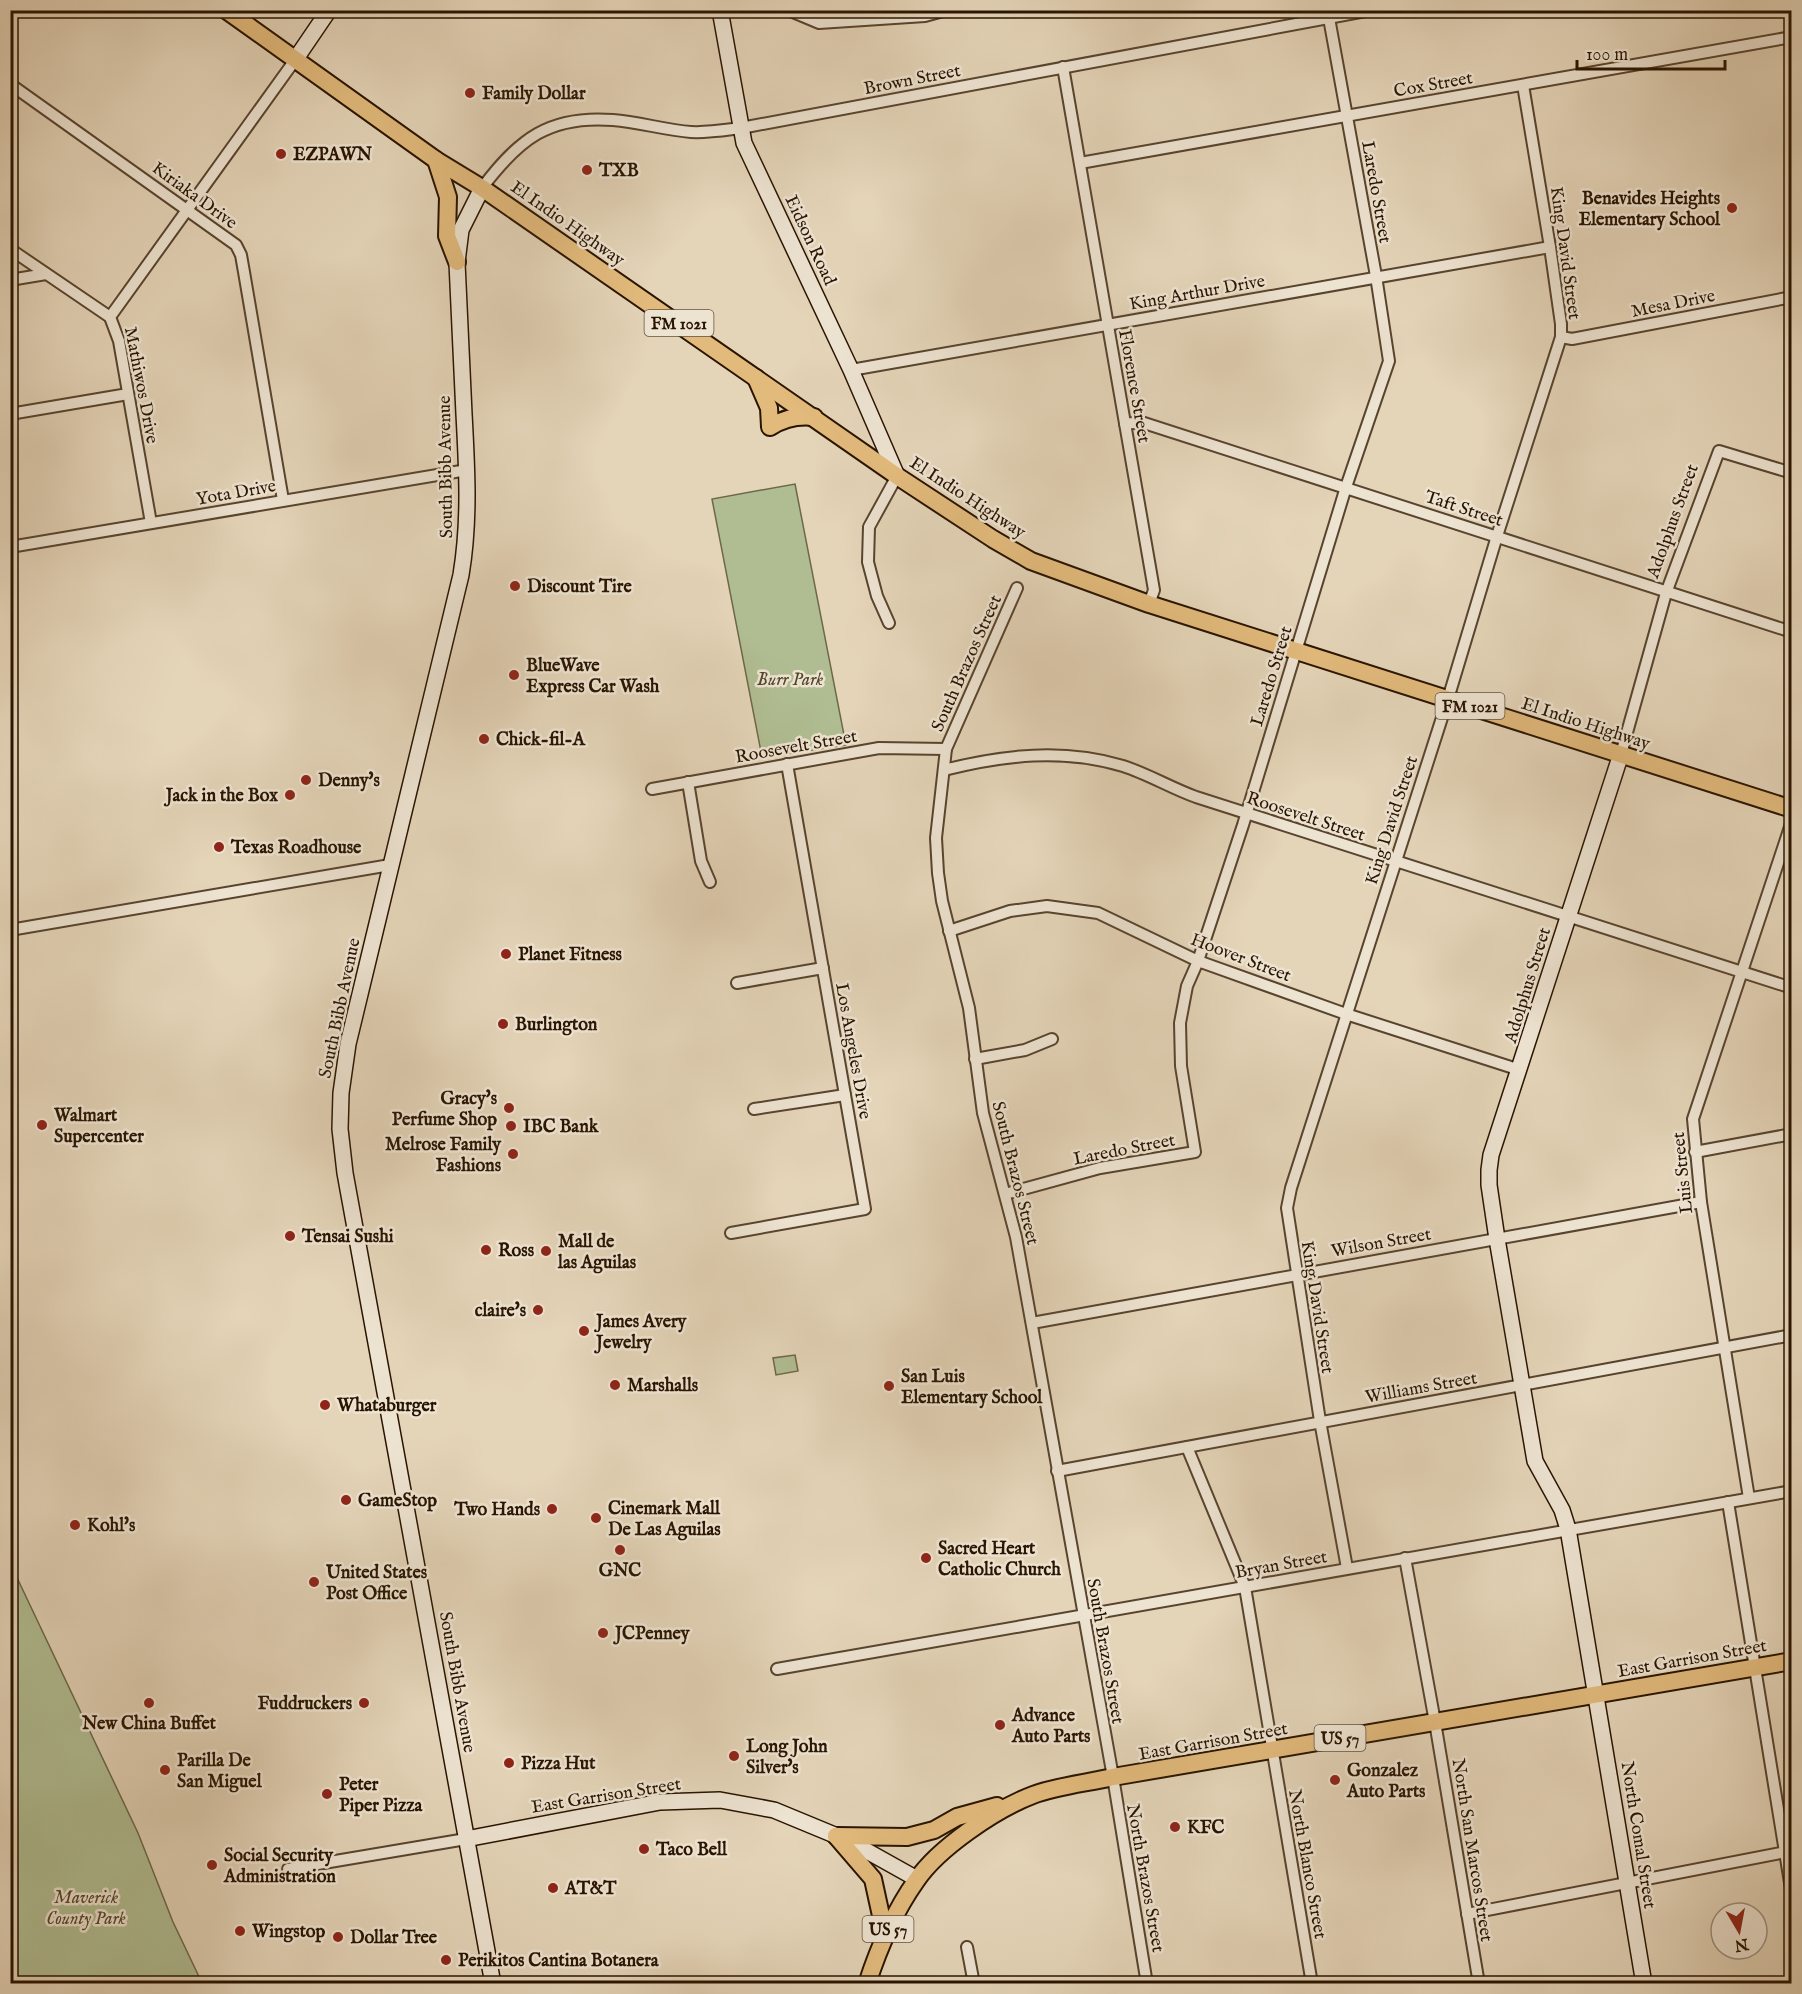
<svg xmlns="http://www.w3.org/2000/svg" width="1802" height="1994" font-family="'IM FELL English',serif">
  <style>
    .green { fill: #b0bd92; stroke: #6c6849; stroke-width: 1.5 }
    .lines { fill: none; stroke-linecap: round; stroke-linejoin: round }
    .street-casing { stroke: #58442e; stroke-width: 14 }
    .secondary-casing { stroke: #291400; stroke-width: 18 }
    .primary-casing { stroke: #291400; stroke-width: 20 }
    .street { stroke: #ede3d1; stroke-width: 10 }
    .secondary { stroke: #ede3d1; stroke-width: 15 }
    .primary { stroke: #e2ba7c; stroke-width: 16 }
    .poi-dot { fill: #8f2418; stroke: #ede3d1; stroke-width: 2 }
    .labels { text-anchor: middle; stroke-width: 5; stroke-linejoin: round; paint-order: stroke }
    .shield { fill: #ede3d1; stroke: #64523f; stroke-width: 1.5 }
    .shield-label { font-size: 16px; font-weight: bold; fill: #291400 }
    .street-label { font-size: 18px; fill: #291400; stroke: #ede3d1 }
    .poi-label { font-size: 18px; font-weight: bold; fill: #291400; stroke: #ede3d1; text-anchor: start }
    .park-label { font-size: 18px; font-style: italic; fill: #52472c; stroke: #ede3d1 }
  </style>
  <rect width="100%" height="100%" fill="#e4d4b8"/>
  <filter id="stains"><feTurbulence type="fractalNoise" baseFrequency=".00333" numOctaves="4"/><feColorMatrix values="0 0 0 0 .2 0 0 0 0 .09 0 0 0 0 .02 0 0 0 .5 -.17"/></filter>
  <radialGradient id="worn" r=".72"><stop offset=".6" stop-color="#630" stop-opacity="0"/><stop offset="1" stop-color="#630" stop-opacity=".3"/></radialGradient>
  <!-- green -->
  <g class="green">
    <polygon points="795,484 846,745 762,757 712,499"/>
    <polygon points="795,1355 798,1371 776,1375 773,1358"/>
    <polygon points="11,1565 138,1833 173,1922 202,1983 11,1983"/>
  </g>
  <g class="lines">
    <!-- street casing -->
    <g class="street-casing">
      <g id="street">
        <polyline points="788,10 819,23 925,16 947,10"/>
        <polyline points="1063,67 1154,590 1149,604"/>
        <polyline points="10,84 236,245 241,255 244,272 283,500"/>
        <polyline points="1080,163 1792,37"/>
        <path d="M482 188C519 139 549 115 613 120 639 122 665 130 691 132 707 133 725 130 741 128L1371 10"/>
        <polyline points="10,249 110,317"/>
        <polyline points="10,280 46,274"/>
        <polyline points="1561,337 1572,339 1792,297"/>
        <polyline points="851,370 1550,247"/>
        <polyline points="10,414 128,394"/>
        <polyline points="1125,424 1141,422 1792,632"/>
        <polyline points="151,523 119,341 110,317 295,60"/>
        <polyline points="10,547 467,470"/>
        <polyline points="1017,588 946,749 936,838 938,873 942,901 969,1008 983,1113 1016,1237 1113,1777 1147,1984"/>
        <polyline points="889,623 877,596 868,562 869,527 897,476"/>
        <polyline points="1621,754 1666,593 1719,451 1792,473"/>
        <path d="M944 770C1003 755 1063 748 1123 766 1148 774 1171 788 1196 797L1792 988"/>
        <polyline points="688,782 701,861 710,882"/>
        <polyline points="652,789 879,748 946,749"/>
        <polyline points="10,930 390,865"/>
        <polyline points="949,931 1010,911 1047,906 1098,913 1198,961 1346,1014 1520,1070"/>
        <polyline points="737,983 823,968"/>
        <polyline points="975,1059 1025,1050 1052,1039"/>
        <polyline points="754,1109 845,1095"/>
        <polyline points="1695,1152 1792,1134"/>
        <polyline points="1005,1194 1100,1168 1195,1152 1181,1066 1180,1023 1187,986 1198,961 1243,825 1346,487 1389,361 1376,276 1329,18"/>
        <polyline points="731,1233 865,1209 787,764"/>
        <polyline points="1032,1323 1701,1202"/>
        <polyline points="1187,1447 1245,1587 1312,1984"/>
        <polyline points="1057,1471 1792,1335"/>
        <polyline points="1749,1498 1701,1202 1693,1119 1792,821"/>
        <polyline points="1728,1502 1792,1895"/>
        <polyline points="1405,1558 1435,1722 1479,1984"/>
        <polyline points="1347,1568 1320,1421 1287,1208 1291,1188 1448,699 1497,536 1561,337 1561,324 1550,247 1523,85"/>
        <polyline points="777,1669 1792,1491"/>
        <polyline points="288,1869 466,1839"/>
        <polyline points="1467,1914 1791,1851"/>
        <polyline points="967,1947 974,1984"/>
      </g>
    </g>
    <!-- secondary casing -->
    <g class="secondary-casing">
      <g id="secondary">
        <polyline points="720,10 744,143 851,370 897,476"/>
        <polyline points="295,60 329,10"/>
        <path d="M482 188 461 230 457 262C459 313 462 364 464 414 467 469 470 521 461 575L348 1044 341 1093 340 1129 345 1173 493 1984"/>
        <polyline points="1621,754 1491,1155 1489,1170 1489,1185 1497,1239 1535,1461 1562,1510 1568,1529 1644,1984"/>
        <polyline points="466,1839 660,1802 720,1800 774,1810 849,1841 917,1879"/>
      </g>
    </g>
    <!-- primary casing -->
    <g class="primary-casing">
      <g id="primary">
        <polyline points="226,10 436,160 482,188 897,476 993,539 1031,561 1149,604 1792,809"/>
        <polyline points="436,160 448,197 447,236 457,262"/>
        <path d="M756 378 769 408 770 427C784 418 797 415 814 417"/>
        <polyline points="836,1836 907,1837 934,1830 957,1817 997,1806"/>
        <polyline points="836,1836 873,1879 885,1934"/>
        <path d="M867 1984C879 1947 894 1912 916 1881 938 1848 996 1809 1033 1795 1057 1786 1087 1783 1113 1777L1792 1661"/>
      </g>
    </g>
    <!-- street -->
    <use href="#street" class="street"/>
    <!-- secondary -->
    <use href="#secondary" class="secondary"/>
    <!-- primary -->
    <use href="#primary" class="primary"/>
  </g>
  <!-- markers -->
  <g class="poi-dot">
    <circle cx="470" cy="93" r="6"/>
    <circle cx="281" cy="154" r="6"/>
    <circle cx="587" cy="170" r="6"/>
    <circle cx="1732" cy="208" r="6"/>
    <circle cx="515" cy="586" r="6"/>
    <circle cx="514" cy="675" r="6"/>
    <circle cx="484" cy="739" r="6"/>
    <circle cx="306" cy="780" r="6"/>
    <circle cx="290" cy="795" r="6"/>
    <circle cx="219" cy="847" r="6"/>
    <circle cx="506" cy="954" r="6"/>
    <circle cx="503" cy="1024" r="6"/>
    <circle cx="509" cy="1108" r="6"/>
    <circle cx="42" cy="1125" r="6"/>
    <circle cx="511" cy="1126" r="6"/>
    <circle cx="513" cy="1154" r="6"/>
    <circle cx="290" cy="1236" r="6"/>
    <circle cx="486" cy="1250" r="6"/>
    <circle cx="546" cy="1251" r="6"/>
    <circle cx="538" cy="1310" r="6"/>
    <circle cx="584" cy="1331" r="6"/>
    <circle cx="615" cy="1385" r="6"/>
    <circle cx="889" cy="1386" r="6"/>
    <circle cx="325" cy="1405" r="6"/>
    <circle cx="346" cy="1500" r="6"/>
    <circle cx="552" cy="1509" r="6"/>
    <circle cx="596" cy="1518" r="6"/>
    <circle cx="75" cy="1525" r="6"/>
    <circle cx="620" cy="1550" r="6"/>
    <circle cx="926" cy="1558" r="6"/>
    <circle cx="314" cy="1582" r="6"/>
    <circle cx="603" cy="1633" r="6"/>
    <circle cx="149" cy="1703" r="6"/>
    <circle cx="364" cy="1703" r="6"/>
    <circle cx="1000" cy="1725" r="6"/>
    <circle cx="734" cy="1756" r="6"/>
    <circle cx="509" cy="1763" r="6"/>
    <circle cx="165" cy="1770" r="6"/>
    <circle cx="1335" cy="1780" r="6"/>
    <circle cx="327" cy="1794" r="6"/>
    <circle cx="1175" cy="1827" r="6"/>
    <circle cx="644" cy="1849" r="6"/>
    <circle cx="212" cy="1865" r="6"/>
    <circle cx="553" cy="1888" r="6"/>
    <circle cx="240" cy="1931" r="6"/>
    <circle cx="338" cy="1937" r="6"/>
    <circle cx="446" cy="1960" r="6"/>
  </g>
  <g class="labels">
    <!-- shield labels -->
    <g class="shield">
      <rect x="644.5" y="310" width="69" height="26" rx="4.5"/>
      <rect x="1435.5" y="693" width="69" height="26" rx="4.5"/>
      <rect x="1314.5" y="1725" width="51" height="26" rx="4.5"/>
      <rect x="862.5" y="1916" width="51" height="26" rx="4.5"/>
    </g>
    <g class="shield-label">
      <text x="679" y="329">FM 1021</text>
      <text x="1470" y="712">FM 1021</text>
      <text x="1340" y="1744">US 57</text>
      <text x="888" y="1935">US 57</text>
    </g>
    <!-- street labels -->
    <g class="street-label">
      <text transform="translate(912 79) rotate(-11)" y="6">Brown Street</text>
      <text transform="translate(1433 84) rotate(-10)" y="6">Cox Street</text>
      <text transform="translate(1377 192) rotate(80)" y="6">Laredo Street</text>
      <text transform="translate(195 195) rotate(36)" y="6">Kiriaka Drive</text>
      <text transform="translate(568 223) rotate(35)" y="6">El Indio Highway</text>
      <text transform="translate(811 240) rotate(65)" y="6">Eidson Road</text>
      <text transform="translate(1566 253) rotate(82)" y="6">King David Street</text>
      <text transform="translate(1197 292) rotate(-10)" y="6">King Arthur Drive</text>
      <text transform="translate(1673 303) rotate(-11)" y="6">Mesa Drive</text>
      <text transform="translate(142 385) rotate(79)" y="6">Mathiwos Drive</text>
      <text transform="translate(1135 386) rotate(80)" y="6">Florence Street</text>
      <text transform="translate(445 467) rotate(-91)" y="6">South Bibb Avenue</text>
      <text transform="translate(236 492) rotate(-10)" y="6">Yota Drive</text>
      <text transform="translate(968 497) rotate(33)" y="6">El Indio Highway</text>
      <text transform="translate(1464 508) rotate(18)" y="6">Taft Street</text>
      <text transform="translate(1672 521) rotate(-70)" y="6">Adolphus Street</text>
      <text transform="translate(966 663) rotate(-66)" y="6">South Brazos Street</text>
      <text transform="translate(1271 676) rotate(-73)" y="6">Laredo Street</text>
      <text transform="translate(1586 723) rotate(18)" y="6">El Indio Highway</text>
      <text transform="translate(796 746) rotate(-10)" y="6">Roosevelt Street</text>
      <text transform="translate(1306 816) rotate(18)" y="6">Roosevelt Street</text>
      <text transform="translate(1391 820) rotate(-72)" y="6">King David Street</text>
      <text transform="translate(1241 957) rotate(21)" y="6">Hoover Street</text>
      <text transform="translate(1527 985) rotate(-73)" y="6">Adolphus Street</text>
      <text transform="translate(339 1008) rotate(-78)" y="6">South Bibb Avenue</text>
      <text transform="translate(854 1051) rotate(80)" y="6">Los Angeles Drive</text>
      <text transform="translate(1124 1149) rotate(-11)" y="6">Laredo Street</text>
      <text transform="translate(1016 1173) rotate(76)" y="6">South Brazos Street</text>
      <text transform="translate(1682 1173) rotate(-96)" y="6">Luis Street</text>
      <text transform="translate(1381 1242) rotate(-10)" y="6">Wilson Street</text>
      <text transform="translate(1318 1307) rotate(81)" y="6">King David Street</text>
      <text transform="translate(1421 1387) rotate(-10)" y="6">Williams Street</text>
      <text transform="translate(1281 1564) rotate(-10)" y="6">Bryan Street</text>
      <text transform="translate(1106 1651) rotate(80)" y="6">South Brazos Street</text>
      <text transform="translate(1692 1658) rotate(-10)" y="6">East Garrison Street</text>
      <text transform="translate(458 1682) rotate(80)" y="6">South Bibb Avenue</text>
      <text transform="translate(1213 1741) rotate(-10)" y="6">East Garrison Street</text>
      <text transform="translate(606 1795) rotate(-9)" y="6">East Garrison Street</text>
      <text transform="translate(1639 1835) rotate(81)" y="6">North Comal Street</text>
      <text transform="translate(1473 1850) rotate(81)" y="6">North San Marcos Street</text>
      <text transform="translate(1308 1864) rotate(80)" y="6">North Blanco Street</text>
      <text transform="translate(1146 1878) rotate(80)" y="6">North Brazos Street</text>
    </g>
    <!-- poi labels -->
    <g class="poi-label">
      <text x="482" y="99">Family Dollar</text>
      <text x="293" y="160">EZPAWN</text>
      <text x="599" y="176">TXB</text>
      <text x="1720" y="204" text-anchor="end">Benavides Heights<tspan x="1720" dy="21">Elementary School</tspan></text>
      <text x="527" y="592">Discount Tire</text>
      <text x="526" y="671">BlueWave<tspan x="526" dy="21">Express Car Wash</tspan></text>
      <text x="496" y="745">Chick-fil-A</text>
      <text x="318" y="786">Denny's</text>
      <text x="278" y="801" text-anchor="end">Jack in the Box</text>
      <text x="231" y="853">Texas Roadhouse</text>
      <text x="518" y="960">Planet Fitness</text>
      <text x="515" y="1030">Burlington</text>
      <text x="497" y="1104" text-anchor="end">Gracy's<tspan x="497" dy="21">Perfume Shop</tspan></text>
      <text x="54" y="1121">Walmart<tspan x="54" dy="21">Supercenter</tspan></text>
      <text x="523" y="1132">IBC Bank</text>
      <text x="501" y="1150" text-anchor="end">Melrose Family<tspan x="501" dy="21">Fashions</tspan></text>
      <text x="302" y="1242">Tensai Sushi</text>
      <text x="558" y="1247">Mall de<tspan x="558" dy="21">las Aguilas</tspan></text>
      <text x="498" y="1256">Ross</text>
      <text x="526" y="1316" text-anchor="end">claire's</text>
      <text x="596" y="1327">James Avery<tspan x="596" dy="21">Jewelry</tspan></text>
      <text x="901" y="1382">San Luis<tspan x="901" dy="21">Elementary School</tspan></text>
      <text x="627" y="1391">Marshalls</text>
      <text x="337" y="1411">Whataburger</text>
      <text x="358" y="1506">GameStop</text>
      <text x="608" y="1514">Cinemark Mall<tspan x="608" dy="21">De Las Aguilas</tspan></text>
      <text x="540" y="1515" text-anchor="end">Two Hands</text>
      <text x="87" y="1531">Kohl's</text>
      <text x="938" y="1554">Sacred Heart<tspan x="938" dy="21">Catholic Church</tspan></text>
      <text x="620" y="1576" text-anchor="middle">GNC</text>
      <text x="326" y="1578">United States<tspan x="326" dy="21">Post Office</tspan></text>
      <text x="615" y="1639">JCPenney</text>
      <text x="352" y="1709" text-anchor="end">Fuddruckers</text>
      <text x="1012" y="1721">Advance<tspan x="1012" dy="21">Auto Parts</tspan></text>
      <text x="149" y="1729" text-anchor="middle">New China Buffet</text>
      <text x="746" y="1752">Long John<tspan x="746" dy="21">Silver's</tspan></text>
      <text x="177" y="1766">Parilla De<tspan x="177" dy="21">San Miguel</tspan></text>
      <text x="521" y="1769">Pizza Hut</text>
      <text x="1347" y="1776">Gonzalez<tspan x="1347" dy="21">Auto Parts</tspan></text>
      <text x="339" y="1790">Peter<tspan x="339" dy="21">Piper Pizza</tspan></text>
      <text x="1187" y="1833">KFC</text>
      <text x="656" y="1855">Taco Bell</text>
      <text x="224" y="1861">Social Security<tspan x="224" dy="21">Administration</tspan></text>
      <text x="565" y="1894">AT&amp;T</text>
      <text x="252" y="1937">Wingstop</text>
      <text x="350" y="1943">Dollar Tree</text>
      <text x="458" y="1966">Perikitos Cantina Botanera</text>
    </g>
    <!-- park labels -->
    <g class="park-label">
      <text x="790" y="685">Burr Park</text>
      <text x="86" y="1903">Maverick<tspan x="86" dy="21">County Park</tspan></text>
    </g>
  </g>
  <!-- margin -->
  <rect width="1802" height="1994" fill="none" stroke="#e4d4b8" stroke-width="36"/>
  <rect x="12" y="12" width="1778" height="1970" fill="none" stroke="#291400" stroke-width="3"/>
  <rect x="18" y="18" width="1766" height="1958" fill="none" stroke="#291400" stroke-width="1.5"/>
  <!-- north arrow -->
  <g transform="translate(1739 1931) rotate(170)"><circle r="28" fill="#ede3d1" stroke="#9f907d" stroke-width="1.5"/>
  <path d="M0-4.5L10 22L0 15L-10 22Z" fill="#8f2418"/>
  <text y="-9" font-size="16" font-weight="bold" text-anchor="middle" fill="#291400">N</text>
  </g>
  <!-- scale -->
  <path d="M1577 60v9h148v-9" fill="none" stroke="#291400" stroke-width="3"/>
  <text x="1586" y="60" font-size="18" fill="#291400" stroke="#ede3d1" stroke-width="4.5" paint-order="stroke">100 m</text>
  <rect width="100%" height="100%" filter="url(#stains)"/>
  <rect width="100%" height="100%" fill="url(#worn)"/>
</svg>
